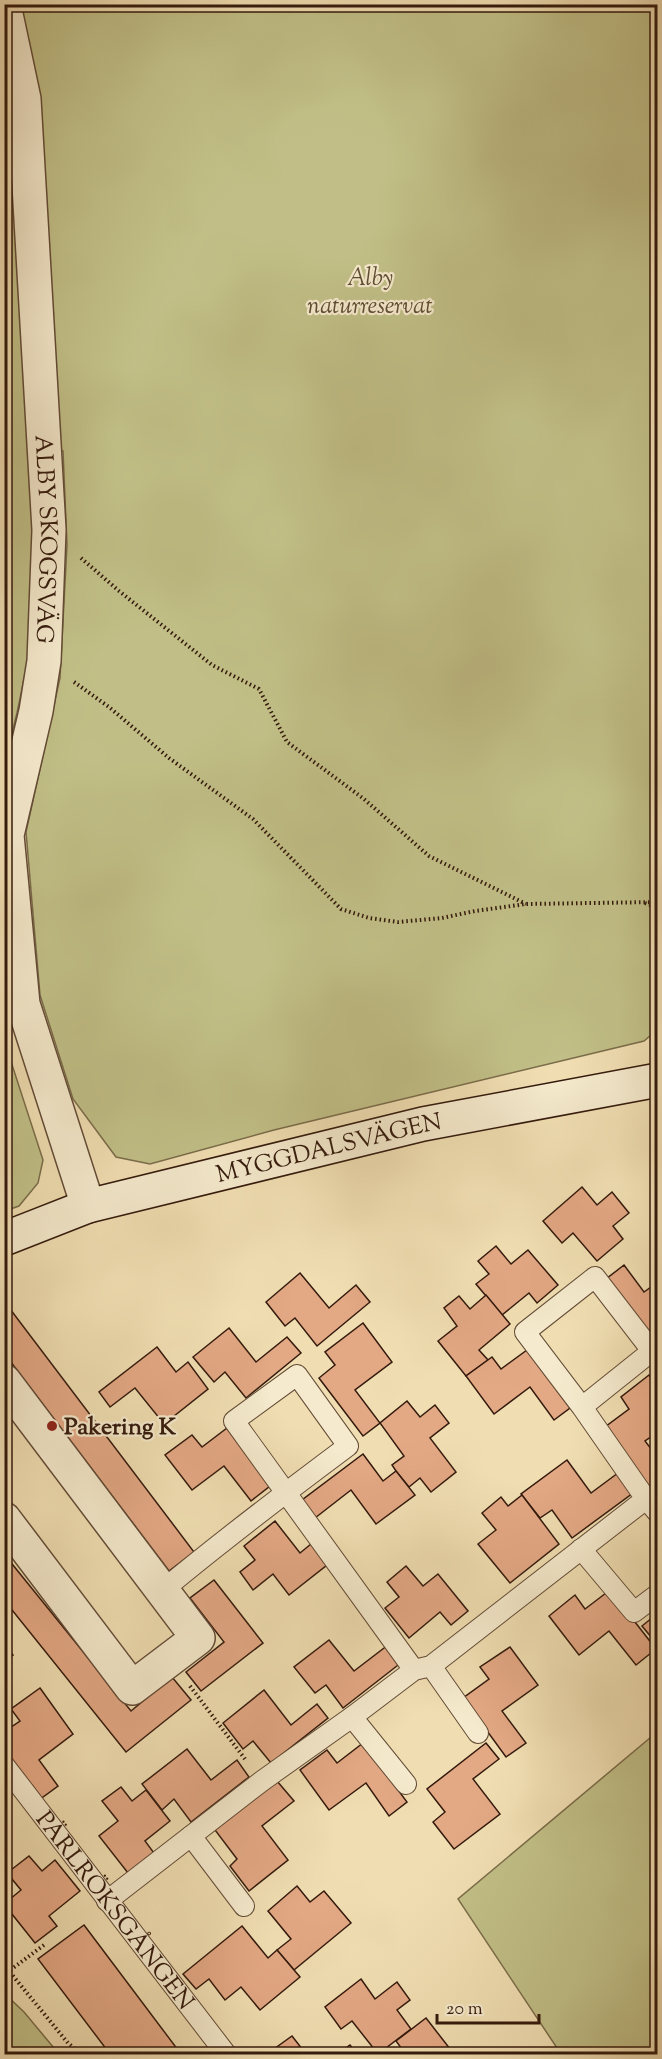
<svg xmlns="http://www.w3.org/2000/svg" width="662" height="2059" font-family="'Sorts Mill Goudy',serif">
  <style>
    .green { fill: #c1bf87; stroke: #7a6c4a; stroke-width: 1.5 }
    .building { fill: #e3a884; stroke: #341a0d; stroke-width: 1.5 }
    .lines { fill: none; stroke-linecap: round; stroke-linejoin: round }
    .lane-casing { stroke: #634b36; stroke-width: 22 }
    .street-casing { stroke: #634b36; stroke-width: 36 }
    .secondary-casing { stroke: #341a0d; stroke-width: 36 }
    .path { stroke: #341a0d; stroke-width: 4; stroke-dasharray: 1.5 3; stroke-linecap: butt }
    .lane { stroke: #f5eacd; stroke-width: 20 }
    .street { stroke: #f5eacd; stroke-width: 33 }
    .secondary { stroke: #f5eacd; stroke-width: 33 }
    .poi-dot { fill: #8f2418; stroke: #f5eacd; stroke-width: 2 }
    .labels { text-anchor: middle; stroke-width: 4.5; stroke-linejoin: round; paint-order: stroke }
    .park-label { font-size: 24px; font-style: italic; fill: #5e4c32; stroke: #f5eacd }
    .street-label { font-size: 24px; fill: #341a0d; stroke: #f5eacd }
    .poi-label { font-size: 24px; font-weight: bold; fill: #341a0d; stroke: #f5eacd; text-anchor: start }
  </style>
  <rect width="100%" height="100%" fill="#f0deb2"/>
  <filter id="stains"><feTurbulence type="fractalNoise" baseFrequency=".00333" numOctaves="4"/><feColorMatrix values="0 0 0 0 .2 0 0 0 0 .09 0 0 0 0 .02 0 0 0 .5 -.17"/></filter>
  <radialGradient id="worn" r=".72"><stop offset=".6" stop-color="#630" stop-opacity="0"/><stop offset="1" stop-color="#630" stop-opacity=".3"/></radialGradient>
  <!-- green -->
  <g class="green">
    <polygon points="5,5 657,5 657,1030 644,1041 274,1130 150,1164 116,1157 73,1099 40,995 26,832 60,678 67,545 63,451 27,431 35,555 34,632 17,713 5,760"/>
    <polygon points="4,1040 43,1160 38,1183 19,1206 5,1211"/>
    <polygon points="657,1732 657,2054 561,2054 458,1899"/>
    <polygon points="5,1994 24,2012 59,2054 5,2054"/>
  </g>
  <!-- building -->
  <g class="building">
    <polygon points="582,1187 597,1205 612,1192 629,1213 613,1226 623,1239 597,1261 573,1233 562,1243 543,1221"/>
    <polygon points="496,1246 511,1264 528,1250 558,1285 537,1303 529,1293 502,1315 476,1284 489,1274 478,1261"/>
    <polygon points="624,1265 644,1292 658,1282 658,1334 651,1339 606,1279"/>
    <polygon points="300,1273 329,1308 356,1285 370,1302 317,1346 295,1318 285,1326 266,1302"/>
    <polygon points="486,1295 510,1324 479,1350 488,1360 466,1376 438,1341 457,1326 444,1308 459,1296 470,1309"/>
    <polygon points="4,1301 194,1552 169,1571 4,1353"/>
    <polygon points="363,1323 392,1362 355,1390 380,1423 363,1436 319,1378 335,1365 325,1352"/>
    <polygon points="229,1328 256,1362 287,1337 301,1353 246,1398 225,1372 214,1382 193,1357"/>
    <polygon points="157,1347 176,1372 188,1362 208,1389 164,1424 135,1388 110,1407 99,1392"/>
    <polygon points="527,1350 570,1408 554,1420 530,1387 494,1414 466,1376 492,1357 501,1369"/>
    <polygon points="649,1375 658,1387 658,1432 645,1441 658,1458 658,1484 651,1489 605,1427 629,1409 621,1397"/>
    <polygon points="407,1401 420,1417 435,1405 449,1423 430,1438 456,1472 431,1492 420,1478 409,1487 396,1471 392,1465 404,1456 380,1423"/>
    <polygon points="227,1428 270,1486 251,1501 224,1466 192,1490 165,1455 192,1435 202,1447"/>
    <polygon points="363,1454 383,1481 396,1471 415,1495 376,1524 351,1490 315,1518 302,1500"/>
    <polygon points="567,1460 591,1493 618,1473 633,1493 572,1538 552,1510 540,1518 521,1494"/>
    <polygon points="522,1495 559,1544 510,1583 478,1544 496,1530 482,1513 501,1497 508,1506"/>
    <polygon points="275,1521 300,1553 311,1544 327,1565 289,1595 273,1574 253,1590 240,1572 255,1560 244,1546"/>
    <polygon points="4,1554 131,1711 172,1677 191,1700 126,1752 4,1600"/>
    <polygon points="406,1566 423,1586 438,1574 468,1611 451,1625 440,1612 409,1638 385,1608 399,1597 387,1582"/>
    <polygon points="214,1580 263,1643 201,1691 186,1672 224,1642 190,1598"/>
    <polygon points="610,1590 656,1649 636,1665 609,1631 579,1655 549,1616 575,1595 585,1609"/>
    <polygon points="658,1613 658,1644 657,1644 642,1626"/>
    <polygon points="329,1640 354,1671 388,1645 402,1662 343,1708 326,1685 315,1693 294,1667"/>
    <polygon points="4,1643 13,1655 4,1661"/>
    <polygon points="510,1647 538,1685 502,1711 526,1743 506,1757 463,1698 489,1679 480,1667"/>
    <polygon points="40,1688 73,1734 39,1760 58,1786 39,1800 4,1753 4,1732 20,1721 11,1709"/>
    <polygon points="264,1690 291,1725 317,1704 328,1718 271,1763 253,1741 243,1749 223,1723"/>
    <polygon points="363,1743 407,1802 389,1816 366,1783 329,1810 300,1770 327,1750 337,1763"/>
    <polygon points="486,1743 499,1759 473,1779 500,1814 454,1849 433,1822 445,1812 427,1789"/>
    <polygon points="187,1749 211,1780 237,1760 249,1777 191,1822 174,1799 162,1810 142,1784"/>
    <polygon points="277,1781 294,1801 262,1826 288,1860 249,1891 230,1866 237,1859 215,1830"/>
    <polygon points="121,1787 132,1801 146,1790 170,1821 145,1841 154,1853 128,1873 99,1836 118,1821 102,1801"/>
    <polygon points="29,1856 42,1871 55,1860 80,1891 49,1916 57,1926 35,1943 4,1904 21,1890 7,1873"/>
    <polygon points="297,1886 310,1902 324,1891 351,1923 294,1970 277,1950 291,1939 268,1911"/>
    <polygon points="84,1925 181,2054 110,2054 38,1959"/>
    <polygon points="242,1926 268,1958 277,1950 300,1977 260,2010 241,1987 225,2000 209,1979 196,1989 183,1974"/>
    <polygon points="361,1979 375,1999 397,1982 410,2000 397,2010 411,2029 378,2054 352,2021 341,2029 325,2007"/>
    <polygon points="426,2018 454,2054 394,2054 402,2049 396,2041"/>
    <polygon points="292,2036 306,2054 267,2054"/>
    <polygon points="350,2045 357,2054 337,2054"/>
  </g>
  <g class="lines">
    <!-- lane casing -->
    <g class="lane-casing">
      <g id="lane">
        <polyline points="646,1499 658,1513"/>
        <polyline points="581,1549 634,1612 658,1594"/>
        <path d="M163 1590C223 1540 285 1493 348 1446L297 1375 234 1421 414 1670"/>
        <polyline points="431,1666 478,1733"/>
        <polyline points="352,1717 406,1784"/>
        <path id="s1" d="M4 1765 226 2054"/>
        <polyline points="191,1836 244,1906"/>
        <polyline points="107,1901 262,1781 352,1717 414,1670 431,1666 646,1499 582,1407 525,1332 595,1277 652,1351 582,1407"/>
      </g>
    </g>
    <!-- street casing -->
    <g class="street-casing">
      <g id="street">
        <path id="s2" d="M4 5 24 99 49 530 44 661 36 711 7 835 23 1004 88 1206"/>
        <polyline points="4,1381 198,1638 132,1688 4,1519"/>
      </g>
    </g>
    <!-- secondary casing -->
    <g class="secondary-casing">
      <g id="secondary">
        <path id="s3" d="M4 1239 88 1206 423 1124 658 1080"/>
      </g>
    </g>
    <!-- path -->
    <g class="path">
      <polyline points="4,403 7,432"/>
      <polyline points="81,558 119,591 212,665 259,689 287,742 364,799 429,856 526,904"/>
      <polyline points="74,682 109,707 169,758 253,819 341,909 369,918 398,922 442,918 475,911 526,904 658,902"/>
      <polyline points="645,903 658,908"/>
      <polyline points="190,1686 245,1759"/>
      <polyline points="44,1945 9,1971 68,2043 81,2054"/>
    </g>
    <!-- lane -->
    <use href="#lane" class="lane"/>
    <!-- street -->
    <use href="#street" class="street"/>
    <!-- secondary -->
    <use href="#secondary" class="secondary"/>
  </g>
  <!-- markers -->
  <circle class="poi-dot" cx="52" cy="1426" r="6"/>
  <g class="labels">
    <!-- park labels -->
    <g class="park-label">
      <text x="370" y="285">Alby<tspan x="370" dy="28">naturreservat</tspan></text>
    </g>
    <!-- street labels -->
    <g class="street-label">
      <text dy="8" stroke="none"><textPath href="#s2" startOffset="537">ALBY SKOGSVÄG</textPath></text>
      <text dy="8" stroke="none"><textPath href="#s3" startOffset="338">MYGGDALSVÄGEN</textPath></text>
      <text dy="8" stroke="none"><textPath href="#s1" startOffset="183">PÄRLRÖKSGÅNGEN</textPath></text>
    </g>
    <!-- poi labels -->
    <g class="poi-label">
      <text x="64" y="1434">Pakering K</text>
    </g>
  </g>
  <!-- margin -->
  <rect width="662" height="2059" fill="none" stroke="#f0deb2" stroke-width="24"/>
  <rect x="6" y="6" width="650" height="2047" fill="none" stroke="#341a0d" stroke-width="3"/>
  <rect x="12" y="12" width="638" height="2035" fill="none" stroke="#341a0d" stroke-width="1.5"/>
  <!-- scale -->
  <path d="M437 2014v9h102v-9" fill="none" stroke="#341a0d" stroke-width="3"/>
  <text x="446" y="2014" font-size="18" fill="#341a0d" stroke="#f5eacd" stroke-width="4.5" paint-order="stroke">20 m</text>
  <rect width="100%" height="100%" filter="url(#stains)"/>
  <rect width="100%" height="100%" fill="url(#worn)"/>
</svg>
